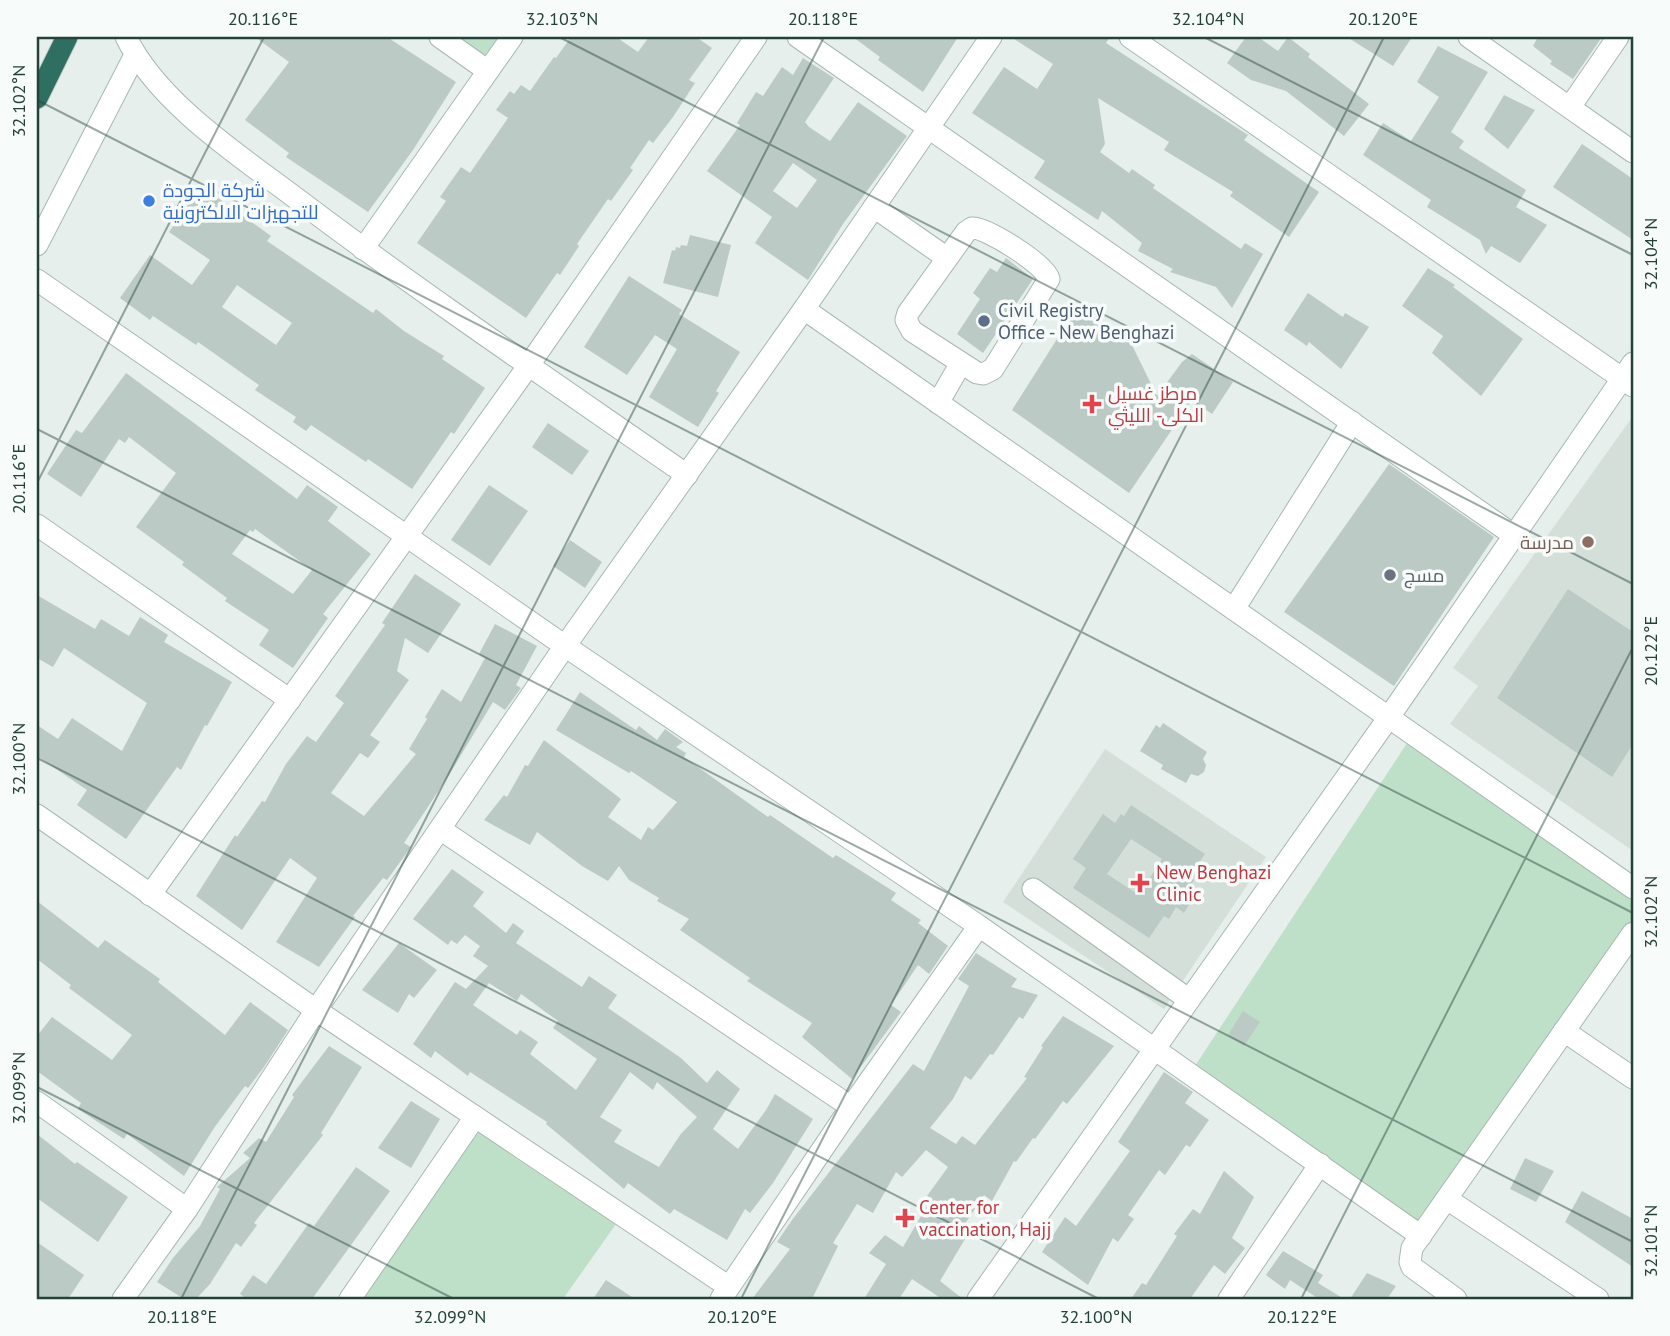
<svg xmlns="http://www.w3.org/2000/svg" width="1670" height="1336" font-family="'PT Sans',Cairo,sans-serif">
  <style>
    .built { fill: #d4dfda }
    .green { fill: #bfe0c8 }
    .building { fill: #bbcac4; fill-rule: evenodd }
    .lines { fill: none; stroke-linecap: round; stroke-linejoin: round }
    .minor-casing { stroke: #a8b8b2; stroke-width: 23 }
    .highway-casing { stroke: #c2cac8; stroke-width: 23 }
    .minor { stroke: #fff; stroke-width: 21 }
    .highway { stroke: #2f6f62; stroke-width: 21 }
    .ticks { fill: none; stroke: #24423a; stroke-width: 2; stroke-opacity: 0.45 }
    .shop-dot { fill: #3f7fe0; stroke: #f7fbf9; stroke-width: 2.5 }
    .service-dot { fill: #5c6f8a; stroke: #f7fbf9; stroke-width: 2.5 }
    .health-dot { fill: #e0444e; stroke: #f7fbf9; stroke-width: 2.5 }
    .education-dot { fill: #8d6e63; stroke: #f7fbf9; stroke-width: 2.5 }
    .worship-dot { fill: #6b7280; stroke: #f7fbf9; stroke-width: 2.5 }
    .labels { text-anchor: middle; stroke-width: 7; stroke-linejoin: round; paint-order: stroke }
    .shop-label { font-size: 19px; fill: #366cbe; stroke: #f7fbf9; text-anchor: start }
    .service-label { font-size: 19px; fill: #4e5e75; stroke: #f7fbf9; text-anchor: start }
    .health-label { font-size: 19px; fill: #be3a42; stroke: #f7fbf9; text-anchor: start }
    .education-label { font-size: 19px; fill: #785e54; stroke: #f7fbf9; text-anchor: end }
    .worship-label { font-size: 19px; fill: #5b616d; stroke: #f7fbf9; text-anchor: start }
    .neatline { fill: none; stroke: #24423a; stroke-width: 2.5 }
    .ticks-label { font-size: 18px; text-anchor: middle; fill: #24423a }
  </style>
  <rect width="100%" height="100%" fill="#e6efeb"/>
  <!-- built -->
  <g class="built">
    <polygon points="1633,416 1633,851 1450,724 1478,686 1453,668"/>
    <polygon points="1105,749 1266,857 1164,1009 1003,902"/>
  </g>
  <!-- green -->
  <g class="green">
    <polygon points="442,37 516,37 491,72"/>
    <polygon points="1415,731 1633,881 1633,920 1421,1232 1193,1069"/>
    <polygon points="475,1118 621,1217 563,1299 351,1299"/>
  </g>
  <!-- building -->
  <g class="building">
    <polygon points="255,37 387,37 456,82 413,150 368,212 286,157 289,153 245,120 289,62"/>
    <polygon points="571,37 616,37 638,52 649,37 696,37 712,48 689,80 695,83 673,117 653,143 649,140 630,168 633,170 611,201 608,199 577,244 579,246 560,275 557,273 526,318 417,243 446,201 440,197 461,167 470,173 508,118 496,110 510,91 514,94 521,85 530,91 554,57 556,58"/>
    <polygon points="853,37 958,37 923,92 878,60 880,57"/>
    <polygon points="1011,37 1110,37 1106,43 1248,135 1244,140 1319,192 1289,237 1230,196 1233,192 1164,150 1169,142 1098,98 1105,144 1100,152 1129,173 1132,169 1155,185 1153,188 1241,249 1245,243 1263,254 1232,308 1216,287 1170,272 1173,269 1138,251 1142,243 1102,211 1098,220 1034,178 1045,161 972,113 1004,67 1037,89 1053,64"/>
    <polygon points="1246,37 1258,37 1278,51 1288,37 1310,54 1308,57 1369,104 1344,136 1286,91 1251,80 1227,63"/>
    <polygon points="1347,37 1412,37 1393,66"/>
    <polygon points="1538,37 1602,37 1573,79 1550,64 1552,61 1533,46"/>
    <polygon points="1438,46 1488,72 1451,132 1464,141 1459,148 1526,190 1516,207 1547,225 1520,263 1491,246 1486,254 1480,240 1427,207 1431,200 1363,155 1383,123 1411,141 1439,97 1417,82"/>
    <path d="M803 58 834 78 805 122 809 127 830 141 858 102 907 136 843 224 808 280 755 243 772 217 707 171 740 125 737 123 756 92 763 96 782 67 793 75ZM793 163 817 180 797 208 773 191Z"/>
    <polygon points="1504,95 1535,110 1508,149 1484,129"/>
    <polygon points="1582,144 1633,179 1633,240 1553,187"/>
    <path d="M201 186 271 236 267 241 373 313 376 309 404 331 444 356 442 359 485 388 454 434 451 432 412 489 368 459 366 462 311 425 306 431 293 422 296 417 255 390 259 385 198 342 196 345 153 316 150 320 120 298 150 255 192 285 210 260 169 232ZM237 285 292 323 276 345 222 307Z"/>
    <polygon points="690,235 731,245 718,297 663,283 672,250 675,251 676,247 680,248 681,245 687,246"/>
    <polygon points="1006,258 1033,279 983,353 957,334 980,299 973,293 990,268 997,272"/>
    <polygon points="1428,268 1455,285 1453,287 1523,339 1481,396 1432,353 1443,336 1402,306"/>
    <polygon points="629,276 682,310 679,314 740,352 716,391 719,393 698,427 649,397 677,349 655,335 627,375 584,347"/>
    <polygon points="1308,293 1343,317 1345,313 1369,327 1341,369 1309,342 1307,346 1284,330"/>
    <polygon points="1078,306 1128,337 1157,396 1182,362 1192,354 1233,382 1212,414 1192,400 1129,493 1012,410"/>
    <path d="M126 373 297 499 307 485 338 507 328 521 371 554 323 614 328 618 293 668 259 645 269 630 225 601 227 598 182 565 184 562 136 527 176 473 129 437 125 443 119 439 81 497 47 474 76 430 82 433ZM255 529 312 570 293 594 232 554 250 530 253 532Z"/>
    <polygon points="548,423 589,451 572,475 532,447"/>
    <polygon points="1389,464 1494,537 1394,686 1284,612"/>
    <polygon points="489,485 528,511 490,566 451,540"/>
    <polygon points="570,540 602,562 585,588 553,566"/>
    <polygon points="415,574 461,604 428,653 405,638 397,671 409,680 370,735 380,742 368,758 360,753 331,793 364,816 416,754 409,749 427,719 425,717 442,689 461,702 485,658 479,654 495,624 537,646 516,685 521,688 505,710 493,702 449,775 404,843 411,847 387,880 383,878 353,916 355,917 319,967 276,942 317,878 290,858 242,930 196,896 235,835 237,837 262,801 265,802 286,764 307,736 316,742 344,703 335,696 385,625 382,623"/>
    <polygon points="1568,589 1633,632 1633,744 1612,777 1497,698"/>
    <polygon points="37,595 95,629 101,619 129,636 140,617 168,635 164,642 232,682 207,726 205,725 181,770 177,767 126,839 77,805 87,790 37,756 37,725 58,739 72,718 122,751 147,703 64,648 53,667 37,658"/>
    <polygon points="580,692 636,730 639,726 657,740 665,729 683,742 676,747 686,753 684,757 768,817 770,815 833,858 836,855 896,893 891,900 921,920 918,923 948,946 929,974 918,965 891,1005 901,1012 852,1079 802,1037 812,1023 747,981 750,978 680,930 689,919 657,901 659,898 629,880 619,866 608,881 582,866 537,832 530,845 484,820 504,795 507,797 525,765 528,766 544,740 621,799 608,817 641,840 648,827 653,830 677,802 631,771 629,773 556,730"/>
    <polygon points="1163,723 1207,752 1203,759 1206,765 1204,772 1198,776 1191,774 1186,783 1161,769 1163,765 1140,751 1156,725 1160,728"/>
    <path d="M1131 805 1205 854 1189 877 1194 880 1186 892 1193 898 1184 913 1176 907 1169 919 1164 916 1149 938 1073 888 1086 868 1073 859 1103 814 1115 823 1121 814 1124 816ZM1131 839 1162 859 1139 895 1107 874Z"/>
    <path d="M452 869 484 892 473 906 506 933 513 923 524 931 516 943 582 987 589 976 617 995 608 1008 681 1058 707 1083 717 1070 740 1089 713 1129 738 1149 766 1110 775 1094 813 1119 773 1183 750 1213 745 1209 727 1240 674 1209 670 1214 628 1183 624 1189 546 1124 547 1122 470 1072 468 1076 435 1051 431 1058 413 1044 455 982 466 989 488 966 473 956 480 946 465 935 457 944 451 940 448 945 413 919ZM489 983 517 1001 521 994 558 1021 553 1028 597 1059 576 1090 530 1054 538 1042 520 1030 517 1035 473 1005ZM630 1072 653 1090 657 1082 697 1117 680 1135 659 1167 614 1142 622 1130 600 1117Z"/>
    <polygon points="37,901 98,948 105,940 160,979 158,982 225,1035 250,1002 288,1030 264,1067 248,1088 245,1086 214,1128 184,1176 127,1134 124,1139 78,1109 81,1103 37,1071 37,1036 52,1017 112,1060 132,1035 69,988 71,985 37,959"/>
    <polygon points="399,943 437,970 414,998 409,994 398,1013 362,990"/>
    <polygon points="976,953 1017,979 1011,987 1038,995 1023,1019 1019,1017 993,1055 990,1054 971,1080 965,1076 953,1099 930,1128 956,1144 962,1136 975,1145 1027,1078 1024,1077 1043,1047 1041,1046 1063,1016 1114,1046 1067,1104 1063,1101 1035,1139 1033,1138 1016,1162 1014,1161 992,1201 984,1195 961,1230 968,1234 940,1281 963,1299 942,1299 912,1279 899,1299 864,1299 886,1264 869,1253 885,1235 903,1247 931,1199 927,1196 948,1167 926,1150 902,1177 896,1172 873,1213 857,1204 833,1243 838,1246 812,1299 752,1299 790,1249 777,1242 792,1220 913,1064 924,1071 969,986 958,979"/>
    <polygon points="1243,1011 1260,1022 1244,1046 1228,1035"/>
    <polygon points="329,1046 362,1067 321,1133 323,1135 254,1223 257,1225 241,1247 236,1243 210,1284 196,1299 184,1299 157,1282 173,1258 200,1226 220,1189 217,1187 250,1158 243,1153 259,1138 266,1142 294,1097 292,1095"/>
    <polygon points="1164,1072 1193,1092 1185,1103 1209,1120 1190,1147 1186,1145 1165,1175 1159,1170 1128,1215 1134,1219 1118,1242 1113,1238 1088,1285 1042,1252 1065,1217 1076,1226 1130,1151 1118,1142"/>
    <polygon points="411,1101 440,1119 411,1168 378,1148"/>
    <polygon points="37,1134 75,1164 77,1162 128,1197 98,1242 37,1198"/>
    <polygon points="1525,1158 1554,1171 1536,1202 1510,1189"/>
    <polygon points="356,1167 390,1191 312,1299 247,1299 240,1294 253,1275 266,1284 309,1223 314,1226"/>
    <polygon points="1224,1171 1254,1197 1232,1238 1245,1248 1225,1274 1214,1265 1190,1299 1131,1299 1142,1283 1146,1285 1177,1236 1174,1234 1193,1209 1200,1214"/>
    <polygon points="1582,1191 1633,1219 1633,1267 1565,1222"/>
    <polygon points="37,1242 84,1275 68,1299 37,1299"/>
    <polygon points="1283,1251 1323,1275 1318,1283 1344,1299 1319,1299 1290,1280 1285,1289 1266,1275"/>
    <polygon points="1367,1273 1396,1286 1387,1299 1350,1299"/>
    <polygon points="606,1280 635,1299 593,1299"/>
  </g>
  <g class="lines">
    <!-- minor casing -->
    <g class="minor-casing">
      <g id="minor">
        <path d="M126 37C158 103 240 156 297 199 424 295 556 384 687 475"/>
        <polyline points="440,37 488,71"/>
        <polyline points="798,37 1515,536"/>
        <polyline points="1130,37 1633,386"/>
        <polyline points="1469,37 1633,152"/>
        <polyline points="1570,107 1618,37"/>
        <polyline points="874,207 947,258"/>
        <path d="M972 228C986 227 1046 265 1049 279L993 369 983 374 977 373 912 331 906 320 908 313 966 232Z"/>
        <polyline points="37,245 135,55"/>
        <polyline points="363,249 512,37"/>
        <polyline points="37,280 565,646 979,926 851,1107 721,1299"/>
        <polyline points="804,309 1633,888"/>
        <polyline points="938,403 961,363"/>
        <polyline points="37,525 290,700"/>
        <polyline points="1234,609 1352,422"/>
        <polyline points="37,815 316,1010 729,1287"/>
        <polyline points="440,829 851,1107"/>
        <polyline points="1033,889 1188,999"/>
        <polyline points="150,895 529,365 756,37"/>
        <polyline points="979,926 1421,1236"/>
        <polyline points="1564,1031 1633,1078"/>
        <polyline points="37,1102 187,1209"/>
        <polyline points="1447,1199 1598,1299"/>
        <polyline points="123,1299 187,1209 316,1010 565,646 804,309 991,37"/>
        <polyline points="350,1299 475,1117"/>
        <polyline points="978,1299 1389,717 1633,363"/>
        <polyline points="1229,1299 1320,1164"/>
        <polyline points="1456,1299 1412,1267 1410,1262 1412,1248 1633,933"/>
      </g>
    </g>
    <!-- highway casing -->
    <g class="highway-casing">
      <polyline id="highway" points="37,98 67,37"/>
    </g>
    <!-- minor -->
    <use href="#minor" class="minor"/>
    <!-- highway -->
    <use href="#highway" class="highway"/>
  </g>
  <!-- ticks -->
  <path class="ticks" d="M559 37 1633 584M1204 37 1633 255M37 100 1633 913M37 429 1633 1242M37 483 264 37M37 758 1099 1299M37 1087 454 1299M181 1299 824 37M741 1299 1384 37M1301 1299 1633 647"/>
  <!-- markers -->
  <circle class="shop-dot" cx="149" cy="201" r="7"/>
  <circle class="service-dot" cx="984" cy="321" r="7"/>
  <g class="health-dot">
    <path d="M1088.5 393.5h7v7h7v7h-7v7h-7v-7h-7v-7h7z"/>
    <path d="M1136.5 872.5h7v7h7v7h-7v7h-7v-7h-7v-7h7z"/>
    <path d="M901.5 1207.5h7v7h7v7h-7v7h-7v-7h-7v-7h7z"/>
  </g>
  <circle class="education-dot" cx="1588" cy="542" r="7"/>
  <circle class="worship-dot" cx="1390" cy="575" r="7"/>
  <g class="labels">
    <!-- shop labels -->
    <g class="shop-label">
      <text x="163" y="197">شركة الجودة<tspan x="163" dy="22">للتجهيزات الالكترونية</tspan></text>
    </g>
    <!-- service labels -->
    <g class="service-label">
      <text x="998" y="317">Civil Registry<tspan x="998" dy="22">Office - New Benghazi</tspan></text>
    </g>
    <!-- health labels -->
    <g class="health-label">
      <text x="1108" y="400">مرطز غسيل<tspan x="1108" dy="22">الكلى- الليثي</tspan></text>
      <text x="1156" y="879">New Benghazi<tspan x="1156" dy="22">Clinic</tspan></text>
      <text x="919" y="1214">Center for<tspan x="919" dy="22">vaccination, Hajj</tspan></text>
    </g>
    <!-- education labels -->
    <g class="education-label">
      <text x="1574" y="549">مدرسة</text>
    </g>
    <!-- worship labels -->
    <g class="worship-label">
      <text x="1404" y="582">مسج</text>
    </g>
  </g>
  <!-- border -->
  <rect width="1670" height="1336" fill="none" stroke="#f7fbf9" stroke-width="77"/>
  <rect x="38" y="38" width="1594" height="1260" class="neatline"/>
  <g class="ticks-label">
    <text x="263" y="25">20.116°E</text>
    <text x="562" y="25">32.103°N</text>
    <text x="823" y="25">20.118°E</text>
    <text x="1208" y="25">32.104°N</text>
    <text x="1383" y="25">20.120°E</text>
    <text transform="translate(19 101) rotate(-90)" y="6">32.102°N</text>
    <text transform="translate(1651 254) rotate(-90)" y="6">32.104°N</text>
    <text transform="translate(19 479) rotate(-90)" y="6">20.116°E</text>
    <text transform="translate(1651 651) rotate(-90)" y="6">20.122°E</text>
    <text transform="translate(19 759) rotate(-90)" y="6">32.100°N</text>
    <text transform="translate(1651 912) rotate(-90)" y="6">32.102°N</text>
    <text transform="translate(19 1088) rotate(-90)" y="6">32.099°N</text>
    <text transform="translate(1651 1241) rotate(-90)" y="6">32.101°N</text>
    <text x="182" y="1323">20.118°E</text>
    <text x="450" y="1323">32.099°N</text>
    <text x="742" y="1323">20.120°E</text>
    <text x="1096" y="1323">32.100°N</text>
    <text x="1302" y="1323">20.122°E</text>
  </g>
</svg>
